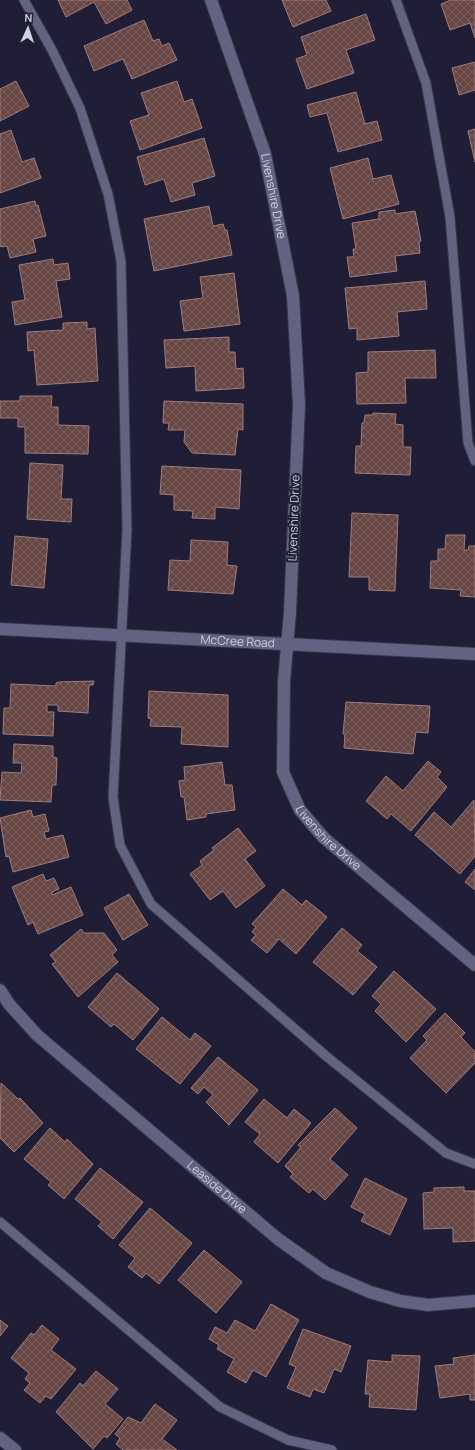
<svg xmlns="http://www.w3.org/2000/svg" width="475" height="1450" font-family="Manrope,sans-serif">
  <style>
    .building { fill: url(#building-cross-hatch); stroke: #a17c7b }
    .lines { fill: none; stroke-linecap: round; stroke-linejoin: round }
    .service-casing { stroke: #39374c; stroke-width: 11 }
    .minor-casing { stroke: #39374c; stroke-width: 14 }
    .tertiary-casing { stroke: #39374c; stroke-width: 14 }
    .service { stroke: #626380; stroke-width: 9 }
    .minor { stroke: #626380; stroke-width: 12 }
    .tertiary { stroke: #626380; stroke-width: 12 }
    .labels { text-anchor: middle; stroke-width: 4; stroke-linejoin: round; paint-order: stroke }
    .street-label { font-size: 12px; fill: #cfd0e1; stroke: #1f1e36 }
  </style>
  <defs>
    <pattern id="building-cross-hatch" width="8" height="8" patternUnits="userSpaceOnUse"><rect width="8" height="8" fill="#674644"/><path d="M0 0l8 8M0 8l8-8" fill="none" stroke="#7c605f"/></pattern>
  </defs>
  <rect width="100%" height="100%" fill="#1f1e36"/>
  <!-- building -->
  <g class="building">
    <polygon points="58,0 127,0 132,10 106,24 94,2 66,17"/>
    <polygon points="282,0 326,0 331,11 293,27"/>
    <polygon points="451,0 475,0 475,38 470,23 450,30 441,4"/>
    <polygon points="366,14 375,40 346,50 354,73 307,89 296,59 307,55 301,37"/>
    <polygon points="144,20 153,41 159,39 162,46 169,43 177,60 132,79 123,59 94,71 84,46"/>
    <polygon points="475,62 475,90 459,95 452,68"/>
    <polygon points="16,81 29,106 0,121 0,89"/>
    <polygon points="177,81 184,102 192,99 202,128 140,150 130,121 149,115 141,93"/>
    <polygon points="356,92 365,124 377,121 382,140 338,152 327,113 310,117 307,105"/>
    <polygon points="475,129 475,162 468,131"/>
    <polygon points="11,130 22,162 34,158 41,178 0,193 0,134"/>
    <polygon points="204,138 215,176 192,183 195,195 171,202 164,179 145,185 137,157"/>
    <polygon points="368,158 373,179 391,175 399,204 343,219 330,168"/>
    <polygon points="35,201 36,206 38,205 46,236 33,239 36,252 10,258 7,246 1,247 0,244 0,209"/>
    <polygon points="209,206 213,226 223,224 225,230 227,230 232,255 154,271 144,219"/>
    <polygon points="395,210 395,214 415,211 421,241 419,242 420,253 395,256 397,271 350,277 347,257 354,257 353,249 356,249 352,223 379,219 379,212"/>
    <polygon points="53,259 54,265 68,263 70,279 56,281 62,317 15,325 12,302 25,300 19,265"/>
    <polygon points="234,273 240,324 184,331 180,301 203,298 200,277"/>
    <polygon points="425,281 427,309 397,312 399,336 357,340 357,328 349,329 345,288"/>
    <polygon points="87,322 87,329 95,328 98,381 37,385 34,350 28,351 27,332 63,330 63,323"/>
    <polygon points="229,337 229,352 235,352 236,369 243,368 244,388 196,391 195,366 166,368 164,340"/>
    <polygon points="435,350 436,378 405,378 406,403 357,404 356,373 368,372 368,352"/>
    <polygon points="20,396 52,396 51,407 58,407 58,425 89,426 88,454 25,453 25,427 18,427 18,418 0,418 0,401 20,401"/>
    <polygon points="164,401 243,404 243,430 238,429 235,455 192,453 184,442 185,430 168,430 169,423 163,423"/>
    <polygon points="373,413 396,414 395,424 403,425 403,447 411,447 410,475 355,473 356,446 361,446 362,423 364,423 365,415 373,415"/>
    <polygon points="30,463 63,465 61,499 72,499 71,522 27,519"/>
    <polygon points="162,466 241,470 239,509 215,507 215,519 192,518 193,511 174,510 174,495 160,494"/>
    <polygon points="352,513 398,515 395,591 369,590 369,577 349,577"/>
    <polygon points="446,535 465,535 464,550 468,550 469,546 475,546 475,597 460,596 461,590 430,588 431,561 438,561 438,549 445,549"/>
    <polygon points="15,536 48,539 44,588 11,585"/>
    <polygon points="191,540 228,542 227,565 237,566 233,594 168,590 170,560 190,561"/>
    <polygon points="94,681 93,685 89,685 88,713 58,711 58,705 47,705 47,712 54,712 53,736 3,734 4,708 10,708 11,684 56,686 56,683 59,682"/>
    <polygon points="149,691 228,695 228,747 181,744 182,727 150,726 151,719 148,718"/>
    <polygon points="346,702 430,706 428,733 416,732 413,754 344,748 345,734 343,734"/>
    <polygon points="14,744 53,746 53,757 57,758 56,785 52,785 51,802 0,800 2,772 21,773 22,763 13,763"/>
    <polygon points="428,761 441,772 437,777 447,787 411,831 391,814 387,819 366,801 386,776 403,791"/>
    <polygon points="222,762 225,785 232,785 235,810 206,814 206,817 187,820 184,797 181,797 179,781 185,780 184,767"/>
    <polygon points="474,800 475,856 460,874 415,835 434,812 451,827"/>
    <polygon points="31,810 33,817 45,814 49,831 44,832 46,839 63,835 69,857 13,872 9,856 6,857 0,818"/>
    <polygon points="238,828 256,851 245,859 265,886 236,908 223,891 210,900 190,874 202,865 200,861 214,850 212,848"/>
    <polygon points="475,869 475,890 465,882"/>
    <polygon points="43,874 46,881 54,878 59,889 52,892 52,895 71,887 83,915 38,934 33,922 28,925 12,887"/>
    <polygon points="283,889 302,905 306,900 327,917 296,954 279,939 267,953 251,940 256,935 252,932 256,927 252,924"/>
    <polygon points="129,894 148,925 123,940 104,908"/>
    <polygon points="342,928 362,945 357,951 377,967 353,995 313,962"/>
    <polygon points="81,929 84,933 104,933 117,950 112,955 118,962 78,997 52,964 56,962 50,955"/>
    <polygon points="394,971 436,1009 406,1042 375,1011 381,1004 372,996"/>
    <polygon points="117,973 159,1009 133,1040 114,1024 111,1027 88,1007"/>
    <polygon points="445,1013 465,1033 461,1037 475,1052 475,1063 446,1093 410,1058 427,1040 423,1036"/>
    <polygon points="162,1017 190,1040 195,1033 211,1046 180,1084 136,1049"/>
    <polygon points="218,1057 258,1090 229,1125 206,1102 213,1095 204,1087 198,1094 191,1088"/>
    <polygon points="1,1083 18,1099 20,1098 43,1123 14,1152 0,1138"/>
    <polygon points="264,1099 287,1118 294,1109 311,1123 278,1163 254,1142 260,1134 245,1122"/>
    <polygon points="335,1108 357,1128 330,1159 348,1175 325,1200 313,1189 309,1193 290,1177 293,1174 285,1166 301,1147 298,1145"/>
    <polygon points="50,1128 65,1142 67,1139 93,1164 64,1199 48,1185 51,1182 24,1159"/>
    <polygon points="100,1168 143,1202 113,1239 98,1226 102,1222 75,1199"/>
    <polygon points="365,1178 407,1199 390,1235 361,1221 365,1214 351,1207"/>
    <polygon points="464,1187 464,1191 475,1191 475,1241 453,1242 453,1228 424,1229 423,1193 434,1192 434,1188"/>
    <polygon points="150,1208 192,1243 159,1284 146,1273 142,1278 128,1267 135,1258 119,1245"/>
    <polygon points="204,1250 242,1282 216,1313 178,1280"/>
    <polygon points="271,1304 299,1320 266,1377 253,1370 246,1383 227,1372 234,1359 217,1349 219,1345 209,1339 215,1327 227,1333 235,1320 255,1331"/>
    <polygon points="0,1320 8,1326 0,1336"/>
    <polygon points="42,1325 59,1339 51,1350 76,1369 51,1399 46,1396 40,1403 24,1390 30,1383 25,1379 29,1373 11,1358 31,1333 34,1335"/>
    <polygon points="303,1329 351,1346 341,1372 334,1369 324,1393 313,1389 310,1397 287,1388 296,1367 289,1364"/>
    <polygon points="392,1355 420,1356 416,1410 369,1407 370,1394 365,1394 368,1360 392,1362"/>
    <polygon points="475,1355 475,1400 470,1400 470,1394 440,1398 435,1366 454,1364 453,1358"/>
    <polygon points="96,1371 118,1389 105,1404 123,1419 107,1438 104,1436 93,1449 56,1412 80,1383 83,1386"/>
    <polygon points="155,1404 177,1420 162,1439 177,1450 123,1450 116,1444 120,1438 115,1434 128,1417 141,1423"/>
  </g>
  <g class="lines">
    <!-- service casing -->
    <g class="service-casing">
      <g id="service">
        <polyline points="24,0 52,50 80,108 108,194 121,261 127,530 113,797 120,845 151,904 326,1056 446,1153 475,1164"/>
        <polyline points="396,0 426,83 450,217 468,443 475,461"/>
        <polyline points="0,1222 220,1407 288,1440 332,1450"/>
      </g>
    </g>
    <!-- minor casing -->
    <g class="minor-casing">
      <g id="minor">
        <path id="s1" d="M211 0 265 154 293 296 299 405 290 612 284 681 283 772 300 810 324 838 475 965"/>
        <path id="s2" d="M0 990 9 1004 37 1035 278 1239 326 1273 370 1292 400 1301 428 1305 475 1301"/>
        <polyline points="0,1438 15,1450"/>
      </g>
    </g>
    <!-- tertiary casing -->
    <g class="tertiary-casing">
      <g id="tertiary">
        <path id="s3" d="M0 629 475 654"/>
      </g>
    </g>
    <!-- service -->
    <use href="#service" class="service"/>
    <!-- minor -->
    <use href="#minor" class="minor"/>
    <!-- tertiary -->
    <use href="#tertiary" class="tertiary"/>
  </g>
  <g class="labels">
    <!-- street labels -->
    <g class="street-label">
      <text dy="4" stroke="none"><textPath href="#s1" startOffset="206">Livenshire Drive</textPath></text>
      <text transform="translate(294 518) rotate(-88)" y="4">Livenshire Drive</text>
      <text dy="4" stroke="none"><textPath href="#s3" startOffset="238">McCree Road</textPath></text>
      <text dy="4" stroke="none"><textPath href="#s1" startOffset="866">Livenshire Drive</textPath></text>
      <text dy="4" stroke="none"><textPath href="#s2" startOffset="294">Leaside Drive</textPath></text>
    </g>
  </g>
  <!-- north arrow -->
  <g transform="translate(28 28) rotate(3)" stroke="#1f1e36" stroke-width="3" paint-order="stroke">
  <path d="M0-3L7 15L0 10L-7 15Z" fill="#cfd0e1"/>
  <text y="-6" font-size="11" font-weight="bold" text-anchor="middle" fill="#cfd0e1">N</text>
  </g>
</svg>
